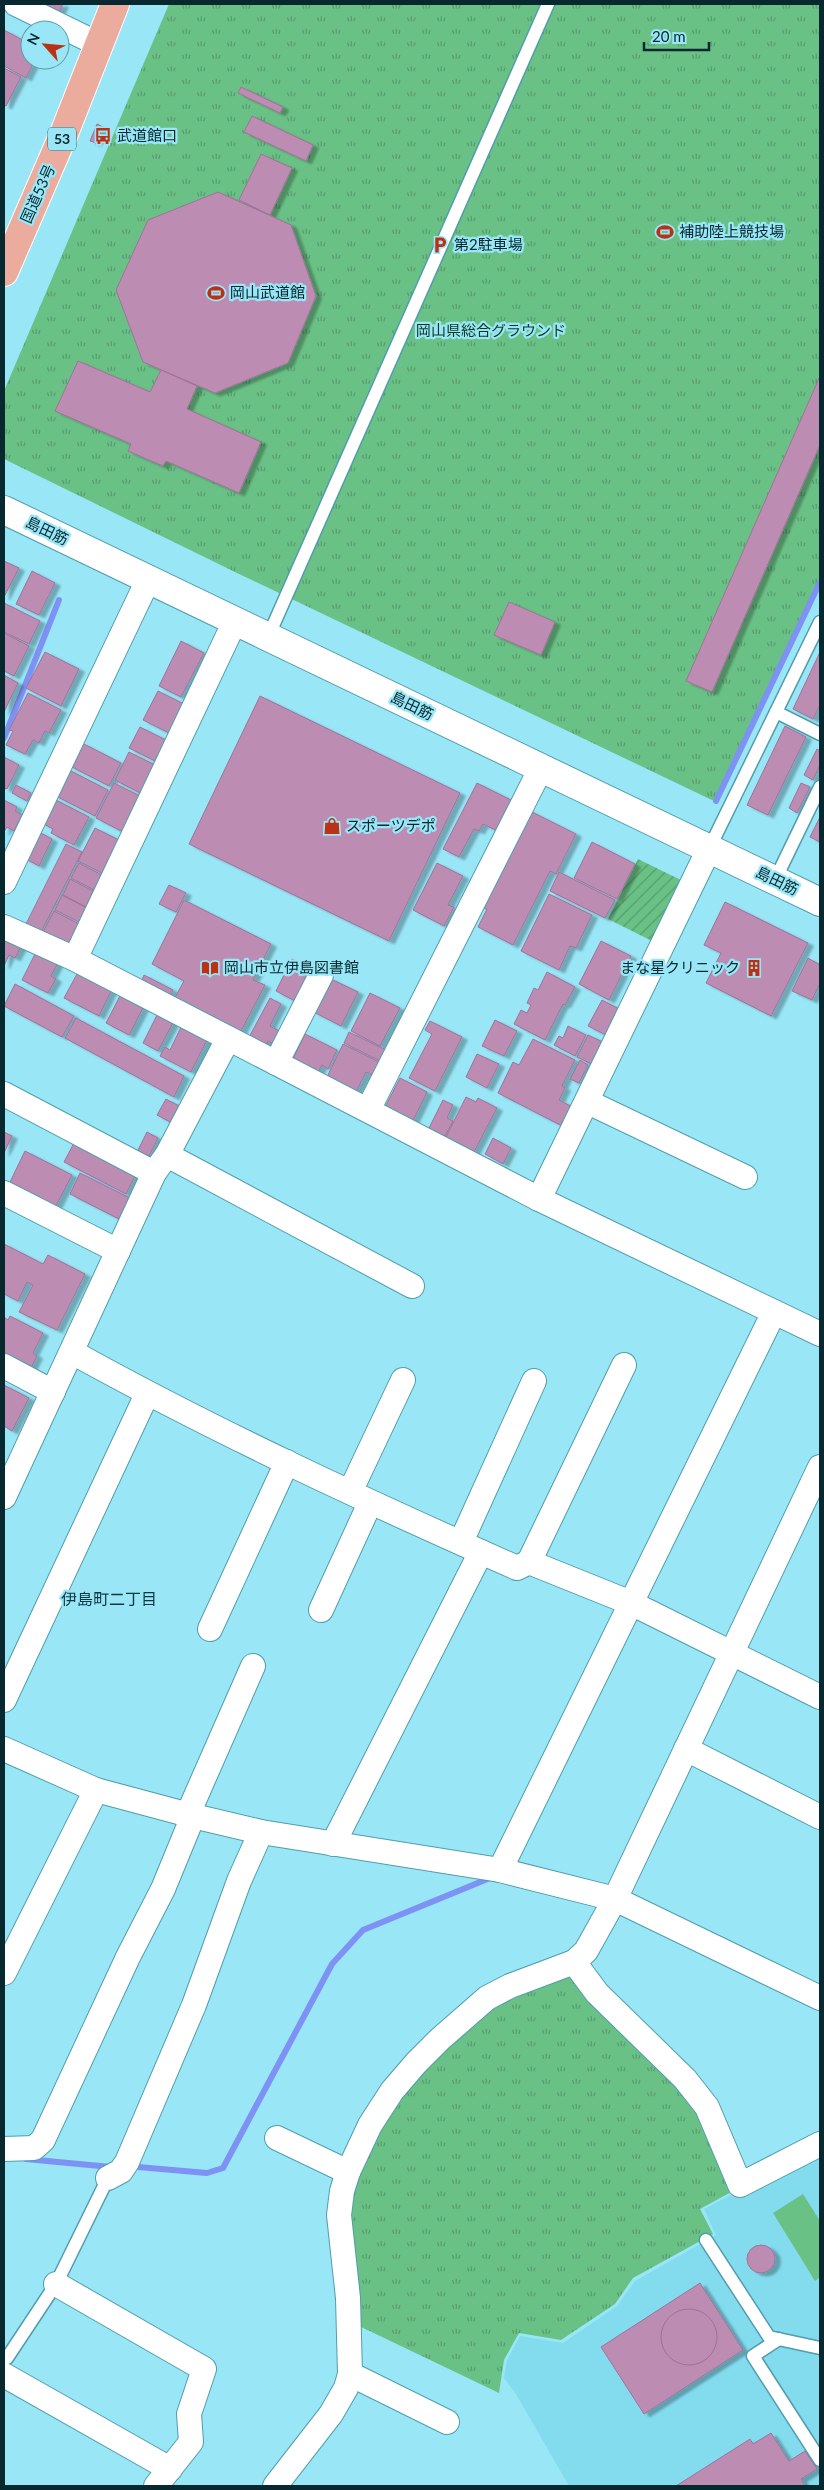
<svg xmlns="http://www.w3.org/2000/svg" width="824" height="2490" font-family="Lato,'Noto Sans JP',sans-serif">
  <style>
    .built { fill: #83dbee }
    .grass { fill: #6ac186 }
    .park { fill: url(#park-tufts) }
    .garden { fill: url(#garden-furrows) }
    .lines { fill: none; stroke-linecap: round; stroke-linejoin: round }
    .stream { stroke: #7e92f3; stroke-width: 6 }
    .building { fill: #bc8cb3; stroke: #a17298; filter: url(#shadow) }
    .service-casing { stroke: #519dad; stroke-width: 15 }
    .minor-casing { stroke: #519dad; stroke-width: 26 }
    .tertiary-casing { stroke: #519dad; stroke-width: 30 }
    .trunk-casing { stroke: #fff; stroke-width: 30 }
    .service { stroke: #fff; stroke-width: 12 }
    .minor { stroke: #fff; stroke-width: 24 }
    .tertiary { stroke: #fff; stroke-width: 28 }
    .trunk { stroke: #ebac9e; stroke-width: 28 }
    .labels { text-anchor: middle; stroke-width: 4.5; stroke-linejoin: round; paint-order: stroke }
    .shield { fill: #99e6f7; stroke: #32616a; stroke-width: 1 }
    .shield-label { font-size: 14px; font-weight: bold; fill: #06282e }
    .poi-label { font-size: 15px; fill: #06282e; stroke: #99e6f7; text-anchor: start }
    .street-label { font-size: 15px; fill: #06282e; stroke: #99e6f7 }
    .park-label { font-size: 15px; fill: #0b391e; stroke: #99e6f7 }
    .neighbourhood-label { font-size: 16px; fill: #0e3840; stroke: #99e6f7 }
  </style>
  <defs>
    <pattern id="park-tufts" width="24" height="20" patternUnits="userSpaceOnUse" patternTransform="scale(1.25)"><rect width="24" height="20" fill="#6ac186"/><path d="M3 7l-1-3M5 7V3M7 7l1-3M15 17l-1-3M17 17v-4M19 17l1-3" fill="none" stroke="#559d6e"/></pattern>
    <pattern id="garden-furrows" width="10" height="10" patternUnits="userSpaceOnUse" patternTransform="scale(1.25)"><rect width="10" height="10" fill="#6ac186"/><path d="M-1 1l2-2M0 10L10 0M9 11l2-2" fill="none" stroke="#559d6e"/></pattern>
    <filter id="shadow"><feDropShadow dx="5.5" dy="3" stdDeviation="1" flood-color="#0004"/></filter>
  </defs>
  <rect width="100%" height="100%" fill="#99e6f7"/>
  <!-- built -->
  <polygon class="built" points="820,2149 820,2486 569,2486 516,2394 504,2378 507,2360 520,2336 563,2343 617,2306 635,2281 716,2235 704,2209"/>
  <!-- grass -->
  <polygon class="grass" points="803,2194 820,2221 820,2277 815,2281 773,2213"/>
  <!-- park -->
  <g class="park">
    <polygon points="169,4 820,4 820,578 714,801 235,572 4,459 4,391"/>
    <polygon points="573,1974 683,2084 735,2190 700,2209 713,2234 633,2278 615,2304 561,2340 519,2333 504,2360 499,2393 355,2324 348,2212 353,2184 396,2100 484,2011"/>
  </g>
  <!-- garden -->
  <polygon class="garden" points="638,859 687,883 656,943 608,919"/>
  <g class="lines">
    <!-- stream -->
    <g class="stream">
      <polyline points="4,738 59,600"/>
      <polyline points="716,801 820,582"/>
      <polyline points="26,2159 111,2167"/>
      <polyline points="138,2167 207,2173 223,2168 332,1964 363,1930 490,1878"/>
    </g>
  </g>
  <!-- building -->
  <g class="building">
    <polygon points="38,4 63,4 56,19"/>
    <polygon points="4,30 30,44 30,60 35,60 26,78 4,66"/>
    <polygon points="4,68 21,77 6,106 4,105"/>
    <polygon points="241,87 283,107 280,113 238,93"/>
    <polygon points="252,116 313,145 306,161 244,132"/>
    <polygon points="97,124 103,127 96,143 90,141"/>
    <polygon points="261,154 292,168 270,215 239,200"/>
    <polygon points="218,192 291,225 316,296 288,363 215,393 143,362 116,290 148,220"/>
    <polygon points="78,361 150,392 161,370 197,386 187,409 261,442 239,493 166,461 163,466 128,451 131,444 55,411"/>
    <polygon points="820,376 820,445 712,692 686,681"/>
    <polygon points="4,561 19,568 4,597"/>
    <polygon points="32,571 55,583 39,615 16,604"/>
    <polygon points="509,602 555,622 541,655 494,635"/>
    <polygon points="4,603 40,621 29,644 4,632"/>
    <polygon points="4,633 29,646 14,676 4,671"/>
    <polygon points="181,641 204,653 181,697 159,686"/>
    <polygon points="45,652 79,669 61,706 26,688"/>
    <polygon points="820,652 820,705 813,719 793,709"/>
    <polygon points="4,675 18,683 4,712"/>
    <polygon points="158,691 184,704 169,733 143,720"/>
    <polygon points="28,693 61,710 49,733 45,731 39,743 33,740 25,754 6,745 13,731 9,730"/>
    <polygon points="260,696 460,793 389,941 189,844"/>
    <polygon points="785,726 806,737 768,815 747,805"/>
    <polygon points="140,727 166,740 155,761 129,748"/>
    <polygon points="82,743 121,763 109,786 70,766"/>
    <polygon points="817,749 820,751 820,765 813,780 804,775"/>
    <polygon points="129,752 155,765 140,793 115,780"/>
    <polygon points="4,757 19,765 7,789 4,788"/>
    <polygon points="67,769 108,790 95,816 54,795"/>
    <polygon points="114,783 140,796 123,832 96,818"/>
    <polygon points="477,783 515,802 500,832 483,824 479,831 474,829 459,857 443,849"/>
    <polygon points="801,783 810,787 797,813 789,808"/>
    <polygon points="16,785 31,793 27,801 12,793"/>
    <polygon points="54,799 89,817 74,845 51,833 53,829 42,823"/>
    <polygon points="4,800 17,807 15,811 22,815 14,831 7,827 4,832"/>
    <polygon points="528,810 576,834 556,874 550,871 513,945 478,927 487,909 480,906"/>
    <polygon points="820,817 820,842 810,837"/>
    <polygon points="95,828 119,840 102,873 78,861"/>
    <polygon points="37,831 52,839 39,866 24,858"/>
    <polygon points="592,842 635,864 617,899 574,878"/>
    <polygon points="66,844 82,852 40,934 25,926"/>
    <polygon points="79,863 102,875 94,890 71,878"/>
    <polygon points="437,863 463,876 448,905 454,907 444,926 413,910"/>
    <polygon points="559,872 615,900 605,918 550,891"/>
    <polygon points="70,879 93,891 86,907 63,895"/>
    <polygon points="169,885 186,893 176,912 159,904"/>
    <polygon points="549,894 592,915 576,948 570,946 559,970 521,951"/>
    <polygon points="62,895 87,908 79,922 55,910"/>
    <polygon points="184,900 271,944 253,980 265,985 239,1035 173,1001 184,981 152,964"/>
    <polygon points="725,902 808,943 771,1016 706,983 721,953 704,945"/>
    <polygon points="54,911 81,925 69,948 42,934"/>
    <polygon points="4,933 23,943 15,958 9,955 4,966"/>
    <polygon points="601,941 631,956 609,1000 579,984"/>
    <polygon points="36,952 58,963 51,976 56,979 48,993 22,980"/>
    <polygon points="808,958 820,965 820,983 812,1000 792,991"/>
    <polygon points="292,959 312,969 295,1001 276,991"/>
    <polygon points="547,972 575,987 565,1005 563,1004 545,1040 514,1024 521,1010 527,1013 531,1005 527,1003 534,988 538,990"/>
    <polygon points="77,974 111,991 99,1016 64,998"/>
    <polygon points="144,975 173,990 168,999 140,985"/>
    <polygon points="329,978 358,992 341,1026 312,1011"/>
    <polygon points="15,984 74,1016 62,1037 4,1006"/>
    <polygon points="370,993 400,1008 380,1046 351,1031"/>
    <polygon points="120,996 143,1008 129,1035 106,1023"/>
    <polygon points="270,998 281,1004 270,1026 279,1031 273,1044 268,1041 264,1050 247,1041"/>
    <polygon points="602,1000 623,1011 610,1037 588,1026"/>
    <polygon points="158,1013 174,1021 158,1051 143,1043"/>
    <polygon points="76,1018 184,1076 174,1097 65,1038"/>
    <polygon points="495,1020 517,1031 504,1056 482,1046"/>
    <polygon points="430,1021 462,1037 435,1091 409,1078 432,1034 425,1030"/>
    <polygon points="182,1025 208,1038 191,1072 160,1056 165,1047 170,1050"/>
    <polygon points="568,1026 586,1035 575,1056 554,1045 559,1036 563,1038"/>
    <polygon points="349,1032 388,1051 382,1062 344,1043"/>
    <polygon points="305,1034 337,1050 328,1069 322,1065 317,1074 292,1061"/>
    <polygon points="588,1035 607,1044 596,1066 577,1057"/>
    <polygon points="533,1039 575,1060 562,1086 565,1088 559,1100 578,1110 568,1129 498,1093 513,1062 519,1065"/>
    <polygon points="343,1044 383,1064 376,1077 366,1072 356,1092 327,1077"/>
    <polygon points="477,1054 499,1064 487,1088 466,1077"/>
    <polygon points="580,1060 588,1065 579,1083 570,1079"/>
    <polygon points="400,1078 427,1092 413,1121 385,1107"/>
    <polygon points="466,1097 476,1102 478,1098 497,1108 474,1152 446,1137"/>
    <polygon points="166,1099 183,1108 174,1124 157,1115"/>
    <polygon points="443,1100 453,1105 447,1118 453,1121 443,1140 427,1132"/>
    <polygon points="4,1132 12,1136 4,1153"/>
    <polygon points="147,1132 158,1138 148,1158 137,1152"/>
    <polygon points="493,1138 511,1148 503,1164 485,1154"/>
    <polygon points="75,1141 137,1172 126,1194 64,1162"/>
    <polygon points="25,1151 72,1175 56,1206 10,1182"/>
    <polygon points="80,1173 130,1198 119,1219 70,1194"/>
    <polygon points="4,1244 43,1264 48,1255 85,1274 57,1330 19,1312 33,1285 27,1282 18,1301 4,1294"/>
    <polygon points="10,1316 43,1333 33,1353 37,1356 30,1370 4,1357 4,1317 8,1320"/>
    <polygon points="4,1385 29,1398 12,1431 4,1426"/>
    <circle cx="761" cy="2259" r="14"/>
    <polygon points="700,2283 743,2350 644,2414 601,2347"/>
    <circle cx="689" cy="2337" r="28"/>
    <polygon points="771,2433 789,2461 805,2451 817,2469 801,2479 805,2486 676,2486 750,2439 753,2444"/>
  </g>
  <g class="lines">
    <!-- service casing -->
    <g class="service-casing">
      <g id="service">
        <polyline points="268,637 548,4"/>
        <polyline points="776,712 820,734"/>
        <polyline points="709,849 820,622"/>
        <polyline points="775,880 820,787"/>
        <polyline points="706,2240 769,2337 820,2348"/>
        <polyline points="779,2339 753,2356 820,2460"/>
        <polyline points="7,2358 56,2284 108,2178"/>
      </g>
    </g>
    <!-- minor casing -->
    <g class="minor-casing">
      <g id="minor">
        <polyline points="16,4 98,44"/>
        <polyline points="4,882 148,580"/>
        <polyline points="4,927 75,959 539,1199 820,1334"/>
        <polyline points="75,959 235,621"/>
        <polyline points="276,1063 321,975"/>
        <polyline points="4,1094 154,1173"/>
        <polyline points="588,1102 745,1177"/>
        <polyline points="368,1110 541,768"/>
        <polyline points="167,1155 412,1286"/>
        <polyline points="4,1193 118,1251"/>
        <polyline points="539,1199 709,849"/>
        <path d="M72 1352C216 1432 366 1501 517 1568L529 1562 624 1365"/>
        <polyline points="4,1366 53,1392"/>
        <polyline points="350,1492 403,1380"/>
        <polyline points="4,1497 154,1173 167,1155 228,1039"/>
        <polyline points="461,1542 534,1381"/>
        <polyline points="529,1562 631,1603 820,1697"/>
        <polyline points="321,1610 370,1503"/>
        <polyline points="210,1629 287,1462"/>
        <polyline points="4,1700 147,1394"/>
        <polyline points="4,1749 96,1790 193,1816 261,1832 500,1870 615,1899 820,1998"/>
        <polyline points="686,1749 820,1817"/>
        <polyline points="188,1814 253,1666"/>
        <polyline points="333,1844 481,1552"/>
        <polyline points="500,1870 774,1312"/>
        <polyline points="574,1962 597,1993 685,2079 707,2107 740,2185 820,2144"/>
        <polyline points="4,1973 96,1790"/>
        <polyline points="277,2138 348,2172"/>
        <polyline points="4,2149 34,2148 43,2140 128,1957 163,1889 193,1816"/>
        <polyline points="108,2178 121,2171 127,2162 194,2005 239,1881 261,1832"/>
        <polyline points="56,2284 204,2369 189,2414 191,2442 156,2486"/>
        <polyline points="350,2374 447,2422"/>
        <polyline points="4,2375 170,2469"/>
        <polyline points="275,2486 331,2414 346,2388 350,2374 348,2298 339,2215 342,2191 348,2172 370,2125 392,2091 416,2063 440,2039 487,1998 510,1986 574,1962 586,1951 615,1899 820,1467"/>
      </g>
    </g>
    <!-- tertiary casing -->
    <g class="tertiary-casing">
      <polyline id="tertiary" points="4,510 820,902"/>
    </g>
    <!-- trunk casing -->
    <g class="trunk-casing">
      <polyline id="trunk" points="4,272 65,131 115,4"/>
    </g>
    <!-- service -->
    <use href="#service" class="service"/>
    <!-- minor -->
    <use href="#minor" class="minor"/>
    <!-- tertiary -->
    <use href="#tertiary" class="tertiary"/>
    <!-- trunk -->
    <use href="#trunk" class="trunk"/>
  </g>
  <!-- icons -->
  <defs>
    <g id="bus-bare" transform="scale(1.35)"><path d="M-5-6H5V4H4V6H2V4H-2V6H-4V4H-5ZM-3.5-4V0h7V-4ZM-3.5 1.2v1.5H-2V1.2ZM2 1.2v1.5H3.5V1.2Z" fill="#bc3115" stroke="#99e6f7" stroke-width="2.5" paint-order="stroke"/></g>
    <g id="stadium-bare" transform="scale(1.35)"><path d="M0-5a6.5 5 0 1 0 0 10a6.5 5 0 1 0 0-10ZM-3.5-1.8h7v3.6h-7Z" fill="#bc3115" stroke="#99e6f7" stroke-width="2.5" paint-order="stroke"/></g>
    <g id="parking-bare" transform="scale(1.35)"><path d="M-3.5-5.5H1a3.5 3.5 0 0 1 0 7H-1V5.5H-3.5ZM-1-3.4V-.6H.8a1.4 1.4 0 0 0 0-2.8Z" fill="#bc3115" stroke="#99e6f7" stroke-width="2.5" paint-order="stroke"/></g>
    <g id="shop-bare" transform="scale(1.35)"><path d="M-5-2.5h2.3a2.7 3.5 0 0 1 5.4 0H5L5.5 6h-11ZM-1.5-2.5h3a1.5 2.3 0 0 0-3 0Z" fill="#bc3115" stroke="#99e6f7" stroke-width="2.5" paint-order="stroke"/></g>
    <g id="library-bare" transform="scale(1.35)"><path d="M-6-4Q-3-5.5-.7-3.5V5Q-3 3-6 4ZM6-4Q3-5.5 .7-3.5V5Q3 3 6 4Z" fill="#bc3115" stroke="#99e6f7" stroke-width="2.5" paint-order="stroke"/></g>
    <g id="building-bare" transform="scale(1.35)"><path d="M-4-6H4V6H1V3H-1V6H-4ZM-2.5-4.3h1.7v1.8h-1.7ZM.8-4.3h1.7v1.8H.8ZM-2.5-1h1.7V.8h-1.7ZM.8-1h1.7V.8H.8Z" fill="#bc3115" stroke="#99e6f7" stroke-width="2.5" paint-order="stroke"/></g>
  </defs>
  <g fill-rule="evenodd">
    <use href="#bus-bare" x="103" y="136"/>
    <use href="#stadium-bare" x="665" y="232"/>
    <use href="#parking-bare" x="440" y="245"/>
    <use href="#stadium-bare" x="216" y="293"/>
    <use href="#shop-bare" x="332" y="826"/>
    <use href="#library-bare" x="210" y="968"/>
    <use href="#building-bare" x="754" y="968"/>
  </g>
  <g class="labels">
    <!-- shield labels -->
    <rect class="shield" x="48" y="127.5" width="28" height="23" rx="4"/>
    <g class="shield-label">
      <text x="62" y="144">53</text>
    </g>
    <!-- poi labels -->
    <g class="poi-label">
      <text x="117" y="141">武道館口</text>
      <text x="679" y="237">補助陸上競技場</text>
      <text x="454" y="250">第2駐車場</text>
      <text x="230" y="298">岡山武道館</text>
      <text x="346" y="831">スポーツデポ</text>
      <text x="224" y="973">岡山市立伊島図書館</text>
      <text x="740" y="973" text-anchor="end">まな星クリニック</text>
    </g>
    <!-- street labels -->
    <g class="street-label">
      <text transform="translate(38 194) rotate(-66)" y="5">国道53号</text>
      <text transform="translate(47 531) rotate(26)" y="5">島田筋</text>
      <text transform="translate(412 706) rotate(26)" y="5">島田筋</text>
      <text transform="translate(777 881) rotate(26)" y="5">島田筋</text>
    </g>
    <!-- park labels -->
    <g class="park-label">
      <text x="491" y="336">岡山県総合グラウンド</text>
    </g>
    <!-- neighbourhood labels -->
    <g class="neighbourhood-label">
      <text x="109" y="1605">伊島町二丁目</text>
    </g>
  </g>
  <!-- border -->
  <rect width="824" height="2490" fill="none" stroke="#06282e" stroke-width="10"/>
  <!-- north arrow -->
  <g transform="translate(45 45) rotate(297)"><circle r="24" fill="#99e6f7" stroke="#5e9aa7"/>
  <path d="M0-4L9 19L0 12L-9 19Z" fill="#bc3115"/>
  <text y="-8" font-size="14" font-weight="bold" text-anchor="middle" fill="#06282e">N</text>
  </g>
  <!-- scale -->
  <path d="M644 42v8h65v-8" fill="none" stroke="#06282e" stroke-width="2.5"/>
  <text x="652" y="42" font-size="15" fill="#06282e" stroke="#99e6f7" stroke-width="4" paint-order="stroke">20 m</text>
</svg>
